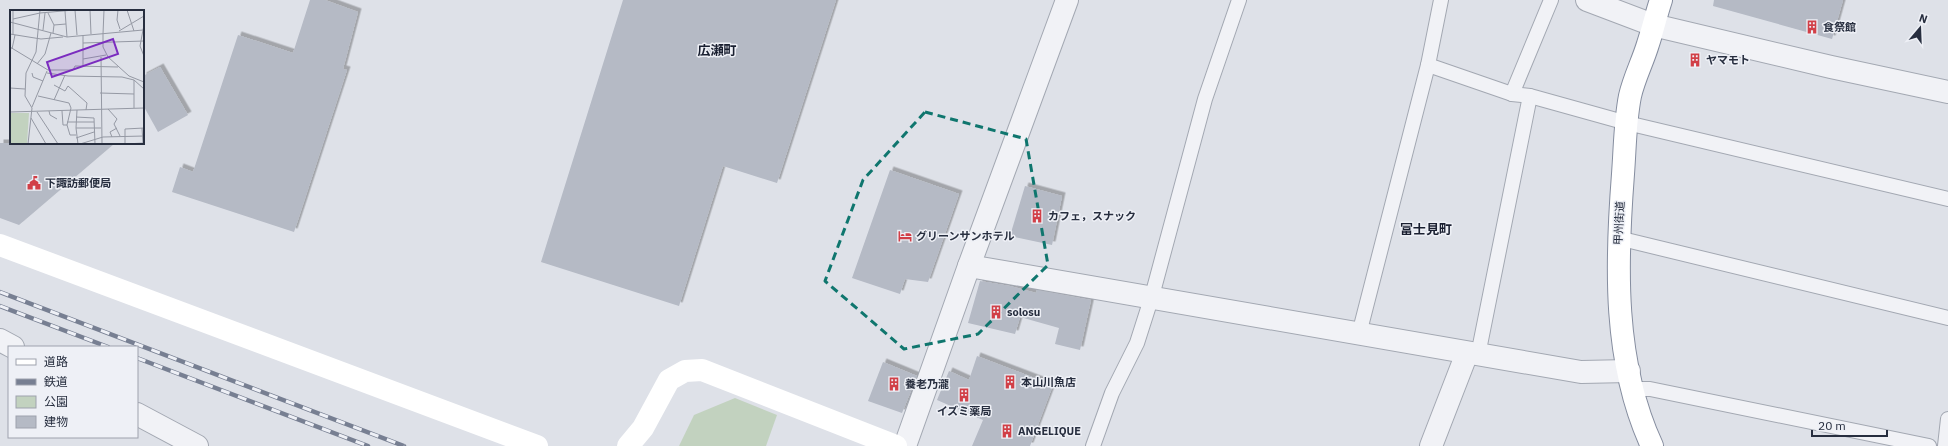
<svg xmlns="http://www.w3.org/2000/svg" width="1948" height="446" font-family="'IBM Plex Sans','Noto Sans JP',sans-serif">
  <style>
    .green { fill: #c2d2bf }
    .building { fill: #b5bac5; filter: url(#shadow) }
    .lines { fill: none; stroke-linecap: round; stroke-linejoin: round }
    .lane-casing { stroke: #a3a8b2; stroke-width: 16 }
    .street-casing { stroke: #a3a8b2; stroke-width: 24 }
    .highway-casing { stroke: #858d9f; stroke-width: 24 }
    .lane { stroke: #f1f2f6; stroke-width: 14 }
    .street { stroke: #f1f2f6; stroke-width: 22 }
    .secondary { stroke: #fff; stroke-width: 22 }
    .highway { stroke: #fff; stroke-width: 22 }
    .rail-casing { stroke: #777f92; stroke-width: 4.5 }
    .rail { stroke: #eef0f6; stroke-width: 3; stroke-dasharray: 9; stroke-linecap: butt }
    .marked { fill: none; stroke: #0f766e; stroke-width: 3; stroke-dasharray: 8 5; stroke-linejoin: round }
    .labels { text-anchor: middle; stroke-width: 3; stroke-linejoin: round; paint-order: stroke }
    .poi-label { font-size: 11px; font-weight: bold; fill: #272e3f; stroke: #eef0f6; text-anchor: start }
    .street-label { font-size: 11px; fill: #272e3f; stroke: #eef0f6 }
    .quarter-label { font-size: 13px; font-weight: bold; fill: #191f30; stroke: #eef0f6 }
    .inset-road { fill: none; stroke: #9599a4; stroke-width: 1 }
    .view { fill: #7b2cbf; fill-opacity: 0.15; stroke: #7b2cbf; stroke-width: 2 }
    .inset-edge { fill: none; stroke: #272e3f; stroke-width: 2 }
  </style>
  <defs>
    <filter id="shadow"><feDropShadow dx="3.5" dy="-3.5" stdDeviation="0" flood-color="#0004"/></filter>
  </defs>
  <rect width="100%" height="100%" fill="#dee1e8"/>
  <!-- green -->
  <polygon class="green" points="735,398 777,415 766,446 679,446 694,415"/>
  <!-- building -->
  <g class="building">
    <polygon points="310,0 325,0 358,12 343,69 347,70 294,232 172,192 180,167 193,172 238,35 293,53"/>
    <polygon points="623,0 836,0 777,183 723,166 679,306 541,262"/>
    <polygon points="1714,0 1843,0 1832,39 1713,6"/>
    <polygon points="160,67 188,115 158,132 143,105 143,76"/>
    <polygon points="0,143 115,143 19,225 0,218"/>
    <polygon points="890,170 959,194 928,282 905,279 900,294 852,278"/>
    <polygon points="1025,186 1062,196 1052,245 1010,236"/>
    <polygon points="980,281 1010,286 1036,293 1037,290 1091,300 1080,350 1055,344 1059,328 1020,317 1015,334 968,323"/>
    <polygon points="977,356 1053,385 1030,446 972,446 983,420 937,400 949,371 969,380"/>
    <polygon points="883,362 917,376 902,413 868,401"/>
  </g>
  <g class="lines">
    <!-- lane casing -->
    <g class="lane-casing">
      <g id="lane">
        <polyline points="1428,65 1512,94 1530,96 1627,123 1948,199"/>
        <polyline points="1512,94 1551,0"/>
        <polyline points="1618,238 1948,318"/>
        <polyline points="1359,334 1428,65 1441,0"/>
        <polyline points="1478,355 1530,96"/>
        <polyline points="1633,389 1650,389 1929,446"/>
        <polyline points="1093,446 1112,393 1137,343 1152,296 1205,99 1239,0"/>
        <polyline points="1945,446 1948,419"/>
      </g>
    </g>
    <!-- street casing -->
    <g class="street-casing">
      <g id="street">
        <polyline points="1587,0 1653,25 1831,67 1948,92"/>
        <polyline points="969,266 1581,372 1629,371"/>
        <polyline points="0,340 13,347"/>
        <polyline points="137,414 197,446"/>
        <polyline points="905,446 969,266 1067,0"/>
        <polyline points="1431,446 1467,353"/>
      </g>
    </g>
    <!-- highway casing -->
    <g class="highway-casing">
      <path id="highway" d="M1652 446C1613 362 1616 264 1623 174 1625 148 1625 121 1630 96 1634 78 1643 61 1648 44 1653 29 1656 15 1661 0"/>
    </g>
    <!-- lane -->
    <use href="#lane" class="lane"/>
    <!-- street -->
    <use href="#street" class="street"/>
    <!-- secondary -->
    <g class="secondary">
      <polyline points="0,245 537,446"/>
      <polyline points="628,446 643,428 669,380 685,371 702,370 896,446"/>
    </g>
    <!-- highway -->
    <use href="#highway" class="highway"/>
    <!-- rail casing -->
    <g class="rail-casing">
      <g id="rail">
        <polyline points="0,292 404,446"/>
        <polyline points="0,306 108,347"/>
        <polyline points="137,358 368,446"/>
      </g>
    </g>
    <!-- rail -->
    <use href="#rail" class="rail"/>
  </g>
  <!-- marked area -->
  <path class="marked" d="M925 112 1026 139 1048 265 978 334 904 349 825 281 863 180Z"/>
  <!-- icons -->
  <defs>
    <g id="building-bare" transform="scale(1.08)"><path d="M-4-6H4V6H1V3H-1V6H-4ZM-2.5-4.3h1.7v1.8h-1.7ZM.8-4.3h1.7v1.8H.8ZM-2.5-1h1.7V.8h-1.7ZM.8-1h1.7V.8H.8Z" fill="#d13f47" stroke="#eef0f6" stroke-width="2.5" paint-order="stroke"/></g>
    <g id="civic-bare" transform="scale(1.08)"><path d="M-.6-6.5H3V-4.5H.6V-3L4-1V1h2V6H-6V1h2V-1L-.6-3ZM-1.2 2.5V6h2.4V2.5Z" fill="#d13f47" stroke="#eef0f6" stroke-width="2.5" paint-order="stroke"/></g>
    <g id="hotel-bare" transform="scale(1.08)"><path d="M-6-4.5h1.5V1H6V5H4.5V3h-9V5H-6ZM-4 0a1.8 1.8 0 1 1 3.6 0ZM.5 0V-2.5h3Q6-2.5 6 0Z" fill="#d13f47" stroke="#eef0f6" stroke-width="2.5" paint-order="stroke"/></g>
  </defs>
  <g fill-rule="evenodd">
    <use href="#building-bare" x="1812" y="27"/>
    <use href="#building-bare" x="1695" y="60"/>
    <use href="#civic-bare" x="34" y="183"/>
    <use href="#building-bare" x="1037" y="216"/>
    <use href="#hotel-bare" x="905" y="236"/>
    <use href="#building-bare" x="996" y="312"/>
    <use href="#building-bare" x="1010" y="382"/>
    <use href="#building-bare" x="894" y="384"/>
    <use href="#building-bare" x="964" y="395"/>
    <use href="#building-bare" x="1007" y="431"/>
  </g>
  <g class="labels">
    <!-- poi labels -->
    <g class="poi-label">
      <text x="1823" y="31">食祭館</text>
      <text x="1706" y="64">ヤマモト</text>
      <text x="45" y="187">下諏訪郵便局</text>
      <text x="1048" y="220">カフェ，スナック</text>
      <text x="916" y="240">グリーンサンホテル</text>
      <text x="1007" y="316">solosu</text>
      <text x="1021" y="386">本山川魚店</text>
      <text x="905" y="388">養老乃瀧</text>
      <text x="964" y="415" text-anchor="middle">イズミ薬局</text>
      <text x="1018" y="435">ANGELIQUE</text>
    </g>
    <!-- street labels -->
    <g class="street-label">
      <text transform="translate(1619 223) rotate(-87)" y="4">甲州街道</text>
    </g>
    <!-- quarter labels -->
    <g class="quarter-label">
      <text x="717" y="55">広瀬町</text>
      <text x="1426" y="234">富士見町</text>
    </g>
  </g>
  <!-- overview -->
  <g transform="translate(10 10)">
    <rect width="134" height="134" fill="#dee1e8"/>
    <path d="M0 103H19L17 134H0Z" fill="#c2d2bf"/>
    <path class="inset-road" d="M3 0V25M65 0 67 25M80 0 81 24M108 0 107 10 110 19M117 0 124 21M55 1 57 27M38 3 44 15 43 23M3 9 30 3 64 0M0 12 57 27 133 20 134 15M44 15 56 14M33 20 35 3M133 20 130 36 134 46M109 21 134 6M0 24 31 29 53 27M93 24 94 0M93 24V37L98 47 119 66 134 72M73 33 134 31M0 37 38 60H63L65 56 108 57M2 39 5 25M91 47 92 134M73 49 96 45M27 54 35 44 41 23M73 56V25M22 63 23 67 33 71M37 63 58 66 112 67 124 70V98M124 70 134 79M44 75 55 81 58 76 77 93 76 100M0 78 15 79M90 83 124 84M28 86 59 93 61 98 57 115 60 125H66M44 90 55 65M22 97 37 61M98 99 107 109 104 114 110 126M39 101 40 105 47 109M52 101 53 115H57M0 102 134 98M27 102 48 134M66 107 84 108 85 134M21 108 36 134M57 112H84M66 118 67 100M132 118 133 133M102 127 100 122 107 118M66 128 84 122M18 134 22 98 15 86 16 63 26 42 30 0M68 134 66 118H91M70 134 93 127 134 126M115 134V119L134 118M115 134 134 133"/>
    <path class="view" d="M103 29 108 44 42 67 37 52Z"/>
    <rect width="134" height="134" class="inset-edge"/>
  </g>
  <!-- legend -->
  <rect x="8" y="346" width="130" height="92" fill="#eef0f6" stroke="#9ea2ad"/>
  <rect x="16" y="359" width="20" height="6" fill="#ffffff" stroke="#9ea2ad"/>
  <text x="44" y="366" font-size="12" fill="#272e3f">道路</text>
  <rect x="16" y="379" width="20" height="6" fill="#777f92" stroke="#9ea2ad"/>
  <text x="44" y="386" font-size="12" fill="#272e3f">鉄道</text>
  <rect x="16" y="396" width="20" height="12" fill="#c2d2bf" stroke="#9ea2ad"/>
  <text x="44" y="406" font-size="12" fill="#272e3f">公園</text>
  <rect x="16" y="416" width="20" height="12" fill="#b5bac5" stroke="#9ea2ad"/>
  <text x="44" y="426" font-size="12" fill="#272e3f">建物</text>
  <!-- north arrow -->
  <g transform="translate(1920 28) rotate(19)" stroke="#eef0f6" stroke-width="3" paint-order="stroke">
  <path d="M0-3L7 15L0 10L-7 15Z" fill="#272e3f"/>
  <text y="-6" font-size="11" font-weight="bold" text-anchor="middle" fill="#272e3f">N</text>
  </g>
  <!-- scale -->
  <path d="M1812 430v6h75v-6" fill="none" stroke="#272e3f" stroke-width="2"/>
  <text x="1818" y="430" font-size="12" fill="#272e3f" stroke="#eef0f6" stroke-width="3" paint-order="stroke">20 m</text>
</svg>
